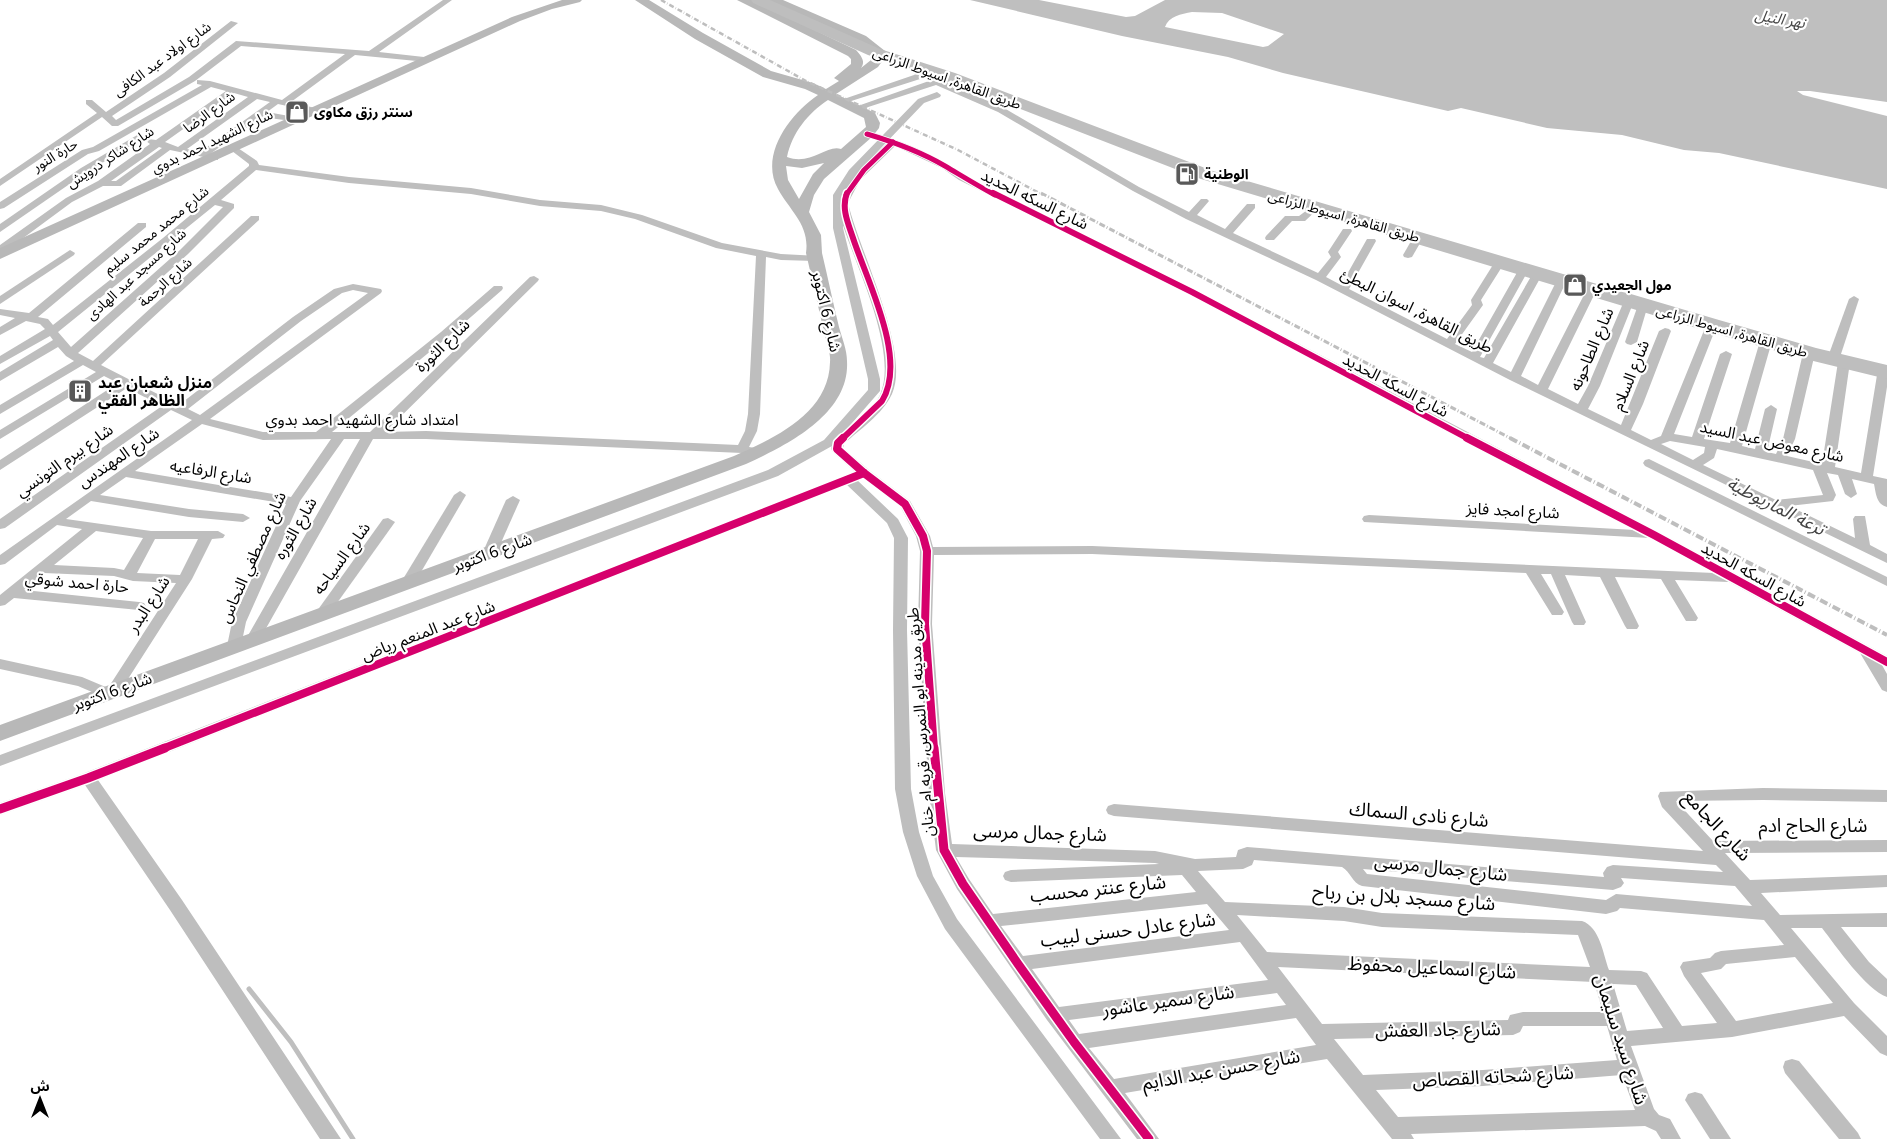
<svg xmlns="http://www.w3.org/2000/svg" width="1887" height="1139" font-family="'Noto Sans','Noto Sans Arabic',sans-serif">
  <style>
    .water { fill: #bfbfbf; fill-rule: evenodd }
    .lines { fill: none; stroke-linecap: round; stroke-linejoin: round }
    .stream { stroke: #bfbfbf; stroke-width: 5 }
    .canal { fill: #bfbfbf; fill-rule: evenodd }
    .street { fill: #bebebe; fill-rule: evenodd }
    .secondary { fill: #b8b8b8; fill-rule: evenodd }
    .highway { fill: #bebebe; fill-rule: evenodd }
    .rail-far2 { stroke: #bebebe; stroke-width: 2.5; stroke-dasharray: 5 2 0.5 2; stroke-linecap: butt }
    .rail-far1 { stroke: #bebebe; stroke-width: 3; stroke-dasharray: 6 2 1 2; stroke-linecap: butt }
    .rail { stroke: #bebebe; stroke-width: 4; stroke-dasharray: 8 2.5 1 2.5; stroke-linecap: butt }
    .cycleway-far3-casing { stroke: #fff; stroke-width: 7 }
    .cycleway-far2-casing { stroke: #fff; stroke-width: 9 }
    .cycleway-far1-casing { stroke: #fff; stroke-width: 11 }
    .cycleway-casing { stroke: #fff; stroke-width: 12 }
    .cycleway-far3 { stroke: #d6006c; stroke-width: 5 }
    .cycleway-far2 { stroke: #d6006c; stroke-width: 6 }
    .cycleway-far1 { stroke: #d6006c; stroke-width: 8 }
    .cycleway { stroke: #d6006c; stroke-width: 9 }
    .labels { text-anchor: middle; stroke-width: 4.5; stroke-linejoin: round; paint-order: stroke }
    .far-street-label { font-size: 14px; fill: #000; stroke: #fff }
    .far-poi-label { font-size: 14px; font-weight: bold; fill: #000; stroke: #fff; text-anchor: start }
    .far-water-label { font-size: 15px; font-style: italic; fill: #444; stroke: #fff }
    .street-label { font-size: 16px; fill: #000; stroke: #fff }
    .poi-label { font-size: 16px; font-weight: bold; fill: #000; stroke: #fff; text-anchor: start }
    .water-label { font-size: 18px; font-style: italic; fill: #444; stroke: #fff }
    .near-street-label { font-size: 19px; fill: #000; stroke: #fff }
  </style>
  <rect width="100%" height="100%" fill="#fff"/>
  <!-- water -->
  <path class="water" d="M970 0H1039L1126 17 1135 16 1165 0H1887V102L1810 91H1797L1803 95 1887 116V189L1719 153 1684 150 1622 135 1547 128 1461 108 1448 111 1283 73 1228 57 1122 36ZM1192 12 1222 13 1284 34 1268 46 1263 47 1165 27C1169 16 1181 14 1192 12Z"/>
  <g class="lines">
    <!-- stream -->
    <polyline class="stream" points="249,989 291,1042 353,1139"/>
    <!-- canal -->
    <g class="canal">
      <polygon points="937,92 941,95 940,97 924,103 856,174 843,195 843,228 880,379 880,391 832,446 778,476 0,766 0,755 768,470 824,440 868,390 868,379 833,228 833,195 849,170 918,99"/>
      <polygon points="1649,459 1887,577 1887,586 1645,466 1643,463 1645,460"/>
    </g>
    <!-- street -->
    <g class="street">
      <path d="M443 0H452L379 52 424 57 427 58V62L355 55 291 102 319 109V113L278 104 267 112 300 118V122L261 117 210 154 218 156V160L170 150 121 186H103L72 202 7 250H0V245L66 198 98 181 150 144 146 141 148 139 156 140 226 91 211 87 99 151 88 154 4 208 0 209V202L82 150 93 147 202 85 197 84V80L210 81 282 100 345 54 241 46 195 81 118 126H112L102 117 0 186V179L97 113 86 104V100H92L106 112 164 73 231 21 238 23 170 77 112 116 116 120 189 77 236 41 369 51ZM234 93 248 97 178 147 165 142ZM257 99 270 102 200 152 187 149ZM159 147 162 148 116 181H111Z"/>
      <polygon points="925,67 932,69 920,79 845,103 839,103 838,101 914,75"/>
      <path d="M945 78 949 81 947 83 1004 108 1139 187 1189 212 1201 199H1207L1209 201 1197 215 1225 229 1247 204H1255V208L1233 233 1318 273 1331 257 1328 252 1343 229H1351L1352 231 1338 252 1341 257 1326 277 1341 285 1367 239H1375L1376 241 1349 289 1447 339 1472 305 1471 300 1496 260H1504L1505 262 1481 300 1483 305 1455 344 1472 352 1519 269 1524 266 1528 267 1529 269 1480 357 1484 358 1533 273 1534 271H1542L1543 273 1493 363 1511 372 1558 278H1566L1567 280 1521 376 1538 385 1587 289 1588 287H1596L1597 289 1548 389 1578 404 1588 386 1624 301 1625 299H1633L1634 301 1600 386 1588 409 1621 425 1659 331 1665 328 1669 329 1671 331 1643 404 1631 430 1651 440 1661 436 1707 323 1711 322 1717 325 1674 434 1692 437 1720 354 1726 351 1732 354 1704 439 1730 443 1760 341 1766 338 1772 341 1742 446 1755 449 1765 409 1771 405 1777 409 1767 452 1776 454 1783 439 1803 353 1809 350 1815 353 1795 439 1787 456 1822 464 1838 362 1844 359 1850 362 1835 467 1861 473 1877 375 1879 373 1887 372V387L1873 476 1887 479V507C1876 504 1876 493 1874 484L1852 479 1857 494 1851 498 1845 494 1838 475 1827 473 1836 495 1833 501 1789 506 1855 538 1853 519 1855 516H1865L1870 545 1887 554V563L1510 380 1316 280 1186 219 1133 191 998 112 936 85 859 110 856 111 852 108 929 81ZM1670 441 1705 447 1704 453 1693 460 1661 444ZM1717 449 1813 470 1823 495 1776 500 1703 465 1714 458Z"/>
      <path d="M867 131C902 140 936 155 965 176L1196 290 1659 532 1887 656V667L1882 665 1887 674V692L1882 690 1860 653 1729 582 1675 580 1698 618 1696 621H1686L1661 579 1615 577 1639 626 1637 629H1627L1625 626 1600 577 1565 575 1586 622 1584 625H1574L1572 622 1551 574H1541L1564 612 1562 615H1552L1526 573 1092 554 934 555 932 624 945 793 952 844 1155 851 1195 859 1236 857 1238 850 1247 847 1604 877 1603 873 1607 867 1613 865 1723 872 1716 865 1114 816 1108 814 1106 810 1108 806 1114 804 1703 851 1662 807 1658 796 1660 792 1763 788 1887 790V802L1763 800 1676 801 1713 841 1887 840V852L1725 853 1750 880 1887 875V887L1761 893 1780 915 1887 913V927H1841L1869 962 1887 979V997C1866 990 1836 946 1822 928H1791L1854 1003 1887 1036V1056L1880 1053 1844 1016 1732 1037 1631 1046 1654 1109 1659 1115 1670 1119 1681 1139H1661L1656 1131 1645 1126 1411 1134 1414 1139H1392L1327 1059 1125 1093 1159 1139H1137L1047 1020 957 889 936 850 929 793 918 624 920 551 916 536 900 506 863 478 857 480 898 519 908 538 907 630 911 789 919 832 933 876 957 919 1121 1139H1100L945 929 917 876 903 832 895 789 893 630 894 538 887 523 846 484 98 780 182 900 341 1139H320L170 910 85 785 0 815V803L82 774 855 472 833 452 831 449 832 443C845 425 870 415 880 395 898 355 860 274 846 234 843 225 837 210 839 201 844 177 870 159 887 143L864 136 862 134ZM895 146 942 168 959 180 1188 294 1635 530 1369 515 1364 516 1362 519 1364 522 1650 538 1714 573 1092 546 933 547 930 536 910 501 869 470 843 448 844 444C860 429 882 415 892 394 911 352 859 250 848 203L860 180ZM956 857 1155 863 1159 864 1011 870 1005 872 1003 876 1005 880 1011 882 1182 875 1196 892 993 914 969 879ZM1254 860 1342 867C1351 872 1352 883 1362 886L1606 914 1617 911 1620 908 1764 920 1784 945 1721 951 1715 953 1710 958 1683 962 1680 967 1684 976 1717 1023 1682 1026 1647 973 1641 971 1609 970C1603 954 1600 927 1582 921L1382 913 1344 907 1225 902 1198 871 1243 869 1252 865ZM1363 869 1613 890 1621 887 1624 883 1621 878 1735 886 1752 906 1616 894 1606 900 1367 874ZM1207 904 1229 930 1023 956 1001 926ZM1237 915 1344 921 1382 927 1578 935 1590 967 1267 952ZM1240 942 1268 980 1059 1007 1032 969ZM1795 957 1833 1003 1736 1021 1701 973 1721 969 1726 964ZM1278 967 1594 982 1603 1012H1523L1510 1015 1508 1020 1322 1024ZM1613 984 1636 985 1663 1028 1627 1031ZM1277 993 1286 1005 1079 1034 1069 1020ZM1296 1018 1316 1045 1114 1079 1089 1048ZM1523 1026H1607L1617 1060 1483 1070 1363 1075 1334 1039 1513 1035 1520 1032ZM1622 1075 1635 1110 1398 1117 1376 1090 1483 1086Z"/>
      <polygon points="139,134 144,137 142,139 87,172 0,232 0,224 81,168"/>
      <path d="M235 146 257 161 259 165 349 177 471 188 540 200 601 205 642 215 722 243 781 254 819 256 820 258 819 260 815 261 781 260 766 257 760 414 757 431 749 447 762 449 764 452 758 456 742 453 426 439H373L260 639 258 642H248L246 639 360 439H344L300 501 246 622 241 646 239 649H229L227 646 232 622 286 504 126 477 100 495 189 509 243 514 250 518 243 522 189 517 91 501 66 519 151 531H218L225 535 223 538 212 539 192 579 119 693 106 698 78 686 0 669V659L82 677 108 688 176 583 133 581 114 576 44 573 24 590 139 602 144 603 146 606 144 609 139 610 14 598 5 605 0 606V595L82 529 57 525 5 564 0 565V555L192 420 171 410 5 528 0 529V519L162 406 127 388 0 470V460L118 383 104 376 0 439V430L96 372 83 365 0 414V405L74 361 66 356 58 347 0 381V372L53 340 50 336 0 364V356L45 329 40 324 26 321 0 335V327L15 318 0 315V309L29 313 138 223H146V227L38 317 48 319 53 325 163 238 249 166V164L232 151V147ZM256 170 349 183 471 194 540 206 601 211 635 219 716 248 756 256 748 414 745 431 738 445 426 431 385 432 538 281 539 279 534 276 530 277 370 432H332L449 336 502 290 503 288 502 286H494L441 332 316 432H263L210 419 381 293 382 291 381 289 353 284 334 289 293 317 179 405 101 365 259 220V216H251L93 361 78 353 188 254 234 208V204L221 200ZM215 205 223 207 180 250 71 347 58 332ZM353 290 368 293 200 415 188 409 301 321 342 293ZM202 424 263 440 331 439 291 497 135 471ZM96 531 143 538 124 570 114 568 54 565ZM155 539H198L180 575 137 573Z"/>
      <polygon points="1314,205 1319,208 1305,221 1292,221 1274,240 1266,240 1265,238 1266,236 1285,216 1299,216"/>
      <polygon points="1418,235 1423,238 1412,257 1408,258 1404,257 1403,255 1414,236"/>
      <polygon points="70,250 75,253 74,255 0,304 0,296"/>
      <polygon points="1854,296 1859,299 1841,354 1839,356 1831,356 1829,354 1849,299"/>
      <polygon points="1643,302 1648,305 1637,342 1631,345 1627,344 1625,342 1638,305"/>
      <polygon points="460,491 466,495 414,584 407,588 402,587 400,584 454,495"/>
      <polygon points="513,496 520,500 496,554 489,558 484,557 482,554 506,500"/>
      <polygon points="388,518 395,522 327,617 317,617 315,614 317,611 383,519"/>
      <polygon points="1792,1059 1799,1061 1858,1133 1861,1139 1839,1139 1785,1073 1783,1067 1785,1061"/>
      <polygon points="1695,1092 1702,1094 1731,1139 1710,1139 1685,1100 1688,1094"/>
    </g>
    <!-- secondary -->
    <g class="secondary">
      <polygon points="562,0 582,0 580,2 552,9 520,21 0,259 0,248 512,17"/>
      <path d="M635 0H649L703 33 771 71 813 83 826 89 839 81 834 78 851 64V59L848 56 737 0H752L856 50C861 56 866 61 861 68L871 60 873 52 858 42 768 0H783L866 36 885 51 883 60 878 67 836 94 875 113 880 123 879 128 872 137 824 179 814 195 809 212 821 235 822 253C828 278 833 303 839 327 842 338 847 350 847 361 850 414 787 445 746 464L0 741V725L734 456C774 438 829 414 830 362 831 353 826 341 824 332 818 306 812 279 806 253 810 225 790 211 778 189 759 155 790 114 818 95L805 89 763 77 695 39ZM828 100 864 118 866 127 841 149C827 144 811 166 787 157 792 133 808 113 828 100ZM824 163 813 174 799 199 788 180 786 166 802 168Z"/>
    </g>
    <!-- highway -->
    <polygon class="highway" points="751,0 770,0 880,49 955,73 1213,171 1719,320 1816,348 1887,365 1887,379 1801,358 1703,330 1201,179 943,79 868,55 753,3"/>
    <!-- rail-far2 -->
    <polyline class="rail-far2" points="661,0 806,81 958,150 1043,195"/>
    <!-- rail-far1 -->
    <polyline class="rail-far1" points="1041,193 1512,439"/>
    <!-- rail -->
    <polyline class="rail" points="1510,438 1887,635"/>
    <!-- cycleway-far3 casing -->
    <g class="cycleway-far3-casing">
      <g id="cycleway-far3">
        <path d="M867 134C894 142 921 152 945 166 962 176 978 186 995 195"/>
        <polyline points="846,195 864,170 893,142"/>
      </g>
    </g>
    <!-- cycleway-far2 casing -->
    <g class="cycleway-far2-casing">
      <g id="cycleway-far2">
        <polyline points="993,193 1192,292 1469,439"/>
        <path d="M842 439 882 401C908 359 867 281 853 238 848 223 841 208 847 193"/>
      </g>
    </g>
    <!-- cycleway-far1 casing -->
    <g class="cycleway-far1-casing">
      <g id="cycleway-far1">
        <polyline points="843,438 838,443 837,449 864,473 905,504 923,536 927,551 925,624 934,749"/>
        <polyline points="1467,438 1654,535 1887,662"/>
        <polyline points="162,749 864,473"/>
      </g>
    </g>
    <!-- cycleway casing -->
    <g class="cycleway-casing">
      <g id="cycleway">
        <polyline points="934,748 944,850 963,884 1018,964 1074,1042 1149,1139"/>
        <polyline points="0,809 88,778 165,748"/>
      </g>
    </g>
    <!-- cycleway-far3 -->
    <use href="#cycleway-far3" class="cycleway-far3"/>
    <!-- cycleway-far2 -->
    <use href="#cycleway-far2" class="cycleway-far2"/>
    <!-- cycleway-far1 -->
    <use href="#cycleway-far1" class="cycleway-far1"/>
    <!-- cycleway -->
    <use href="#cycleway" class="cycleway"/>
  </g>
  <!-- icons -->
  <defs>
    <g id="shop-square" transform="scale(1.25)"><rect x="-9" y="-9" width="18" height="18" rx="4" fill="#595959" stroke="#fff"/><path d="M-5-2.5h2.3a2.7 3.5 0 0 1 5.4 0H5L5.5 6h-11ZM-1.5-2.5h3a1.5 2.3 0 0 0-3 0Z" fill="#fff"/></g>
    <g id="fuel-square" transform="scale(1.25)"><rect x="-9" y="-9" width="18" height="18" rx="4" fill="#595959" stroke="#fff"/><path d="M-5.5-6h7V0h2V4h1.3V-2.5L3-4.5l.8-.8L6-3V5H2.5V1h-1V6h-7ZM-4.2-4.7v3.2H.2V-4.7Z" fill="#fff"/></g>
    <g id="building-square" transform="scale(1.25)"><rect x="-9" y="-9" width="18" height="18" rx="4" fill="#595959" stroke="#fff"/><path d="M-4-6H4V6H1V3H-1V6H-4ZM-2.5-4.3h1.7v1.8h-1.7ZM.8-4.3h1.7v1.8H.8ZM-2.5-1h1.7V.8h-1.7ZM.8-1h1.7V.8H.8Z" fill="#fff"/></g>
  </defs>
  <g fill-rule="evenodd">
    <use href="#shop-square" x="297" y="112"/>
    <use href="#fuel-square" x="1187" y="174"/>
    <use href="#shop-square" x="1575" y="285"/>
    <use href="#building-square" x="80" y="391"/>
  </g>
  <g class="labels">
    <!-- far-street labels -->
    <g class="far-street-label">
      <text transform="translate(162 59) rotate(-36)" y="5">شارع اولاد عبد الكافى</text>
      <text transform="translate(947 78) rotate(20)" y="5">طريق القاهرة, اسيوط الزراعى</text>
      <text transform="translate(209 112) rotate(-36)" y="5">شارع الرضا</text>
      <text transform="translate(212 141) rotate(-25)" y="5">شارع الشهيد احمد بدوي</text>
      <text transform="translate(55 155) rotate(-31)" y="5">حارة النور</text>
      <text transform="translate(110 157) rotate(-33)" y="5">شارع شاكر درويش</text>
      <text transform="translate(1344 216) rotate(16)" y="5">طريق القاهرة, اسيوط الزراعى</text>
      <text transform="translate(156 230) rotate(-39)" y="5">شارع محمد محمد سليم</text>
      <text transform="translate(136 274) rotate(-42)" y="5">شارع مسجد عبد الهادى</text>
      <text transform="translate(165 282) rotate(-42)" y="5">شارع الرحمة</text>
      <text transform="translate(1732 331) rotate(16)" y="5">طريق القاهرة, اسيوط الزراعى</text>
    </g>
    <!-- far-poi labels -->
    <g class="far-poi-label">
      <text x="314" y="117">سنتر رزق مكاوى</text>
      <text x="1204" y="179">الوطنية</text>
      <text x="1592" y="290">مول الجعيدي</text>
    </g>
    <!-- far-water labels -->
    <g class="far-water-label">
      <text transform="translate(1780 19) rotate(10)" y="5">نهر النيل</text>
    </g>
    <!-- street labels -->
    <g class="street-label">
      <text transform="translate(1035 199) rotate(26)" y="6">شارع السكه الحديد</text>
      <text transform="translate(1417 310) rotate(27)" y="6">طريق القاهرة, اسوان البطئ</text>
      <text transform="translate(827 311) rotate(77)" y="6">شارع 6 اكتوبر</text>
      <text transform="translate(442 345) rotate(-44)" y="6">شارع الثورة</text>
      <text transform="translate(1591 349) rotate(-67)" y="6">شارع الطاحونه</text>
      <text transform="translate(1630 375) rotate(-68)" y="6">شارع السلام</text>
      <text transform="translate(1396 385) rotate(28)" y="6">شارع السكه الحديد</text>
      <text x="362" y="425">امتداد شارع الشهيد احمد بدوي</text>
      <text transform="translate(1772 441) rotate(12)" y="6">شارع معوض عبد السيد</text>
      <text transform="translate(118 457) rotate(-34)" y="6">شارع المهندس</text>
      <text transform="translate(64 460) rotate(-35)" y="6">شارع بيرم التونسي</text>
      <text transform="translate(211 471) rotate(9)" y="6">شارع الرفاعيه</text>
      <text transform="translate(1513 510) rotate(3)" y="6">شارع امجد فايز</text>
      <text transform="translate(295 528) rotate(-60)" y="6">شارع الثوره</text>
      <text transform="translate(492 552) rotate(-20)" y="6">شارع 6 اكتوبر</text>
      <text transform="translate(252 557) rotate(-66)" y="6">شارع مصطفي النحاس</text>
      <text transform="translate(341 558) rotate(-54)" y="6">شارع السياحه</text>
      <text transform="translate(1754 574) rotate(29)" y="6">شارع السكه الحديد</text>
      <text transform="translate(77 582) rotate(5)" y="6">حارة احمد شوقي</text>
      <text transform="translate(148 604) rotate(-57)" y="6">شارع البدر</text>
      <text transform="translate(428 630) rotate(-21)" y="6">شارع عبد المنعم رياض</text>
      <text transform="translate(112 691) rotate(-20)" y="6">شارع 6 اكتوبر</text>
      <text transform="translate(920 722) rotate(-94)" y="6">طريق مدينه ابو النمرس, قريه ام خنان</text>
    </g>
    <!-- poi labels -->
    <g class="poi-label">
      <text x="98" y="388">منزل شعبان عبد<tspan x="98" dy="18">الظاهر الفقي</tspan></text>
    </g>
    <!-- water labels -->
    <g class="water-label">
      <text transform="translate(1776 506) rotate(27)" y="6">ترعة الماريوطية</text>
    </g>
    <!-- near-street labels -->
    <g class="near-street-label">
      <text transform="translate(1419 814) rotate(5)" y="7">شارع نادى السماك</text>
      <text transform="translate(1718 825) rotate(47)" y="7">شارع الجامع</text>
      <text x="1813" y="832">شارع الحاج ادم</text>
      <text transform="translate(1040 832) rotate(2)" y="7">شارع جمال مرسى</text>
      <text transform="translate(1441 867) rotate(6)" y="7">شارع جمال مرسى</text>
      <text transform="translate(1098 888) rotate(-6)" y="7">شارع عنتر محسب</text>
      <text transform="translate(1404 897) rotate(4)" y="7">شارع مسجد بلال بن رباح</text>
      <text transform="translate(1128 929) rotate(-7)" y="7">شارع عادل حسنى لبيب</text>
      <text transform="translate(1432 967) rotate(3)" y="7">شارع اسماعيل محفوظ</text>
      <text transform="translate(1168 1000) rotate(-8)" y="7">شارع سمير عاشور</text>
      <text transform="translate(1438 1029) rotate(-1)" y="7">شارع جاد العفش</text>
      <text transform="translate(1622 1039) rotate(72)" y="7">شارع سيد سليمان</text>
      <text transform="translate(1221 1069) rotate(-10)" y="7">شارع حسن عبد الدايم</text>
      <text transform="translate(1493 1076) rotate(-3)" y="7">شارع شحاته القصاص</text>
    </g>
  </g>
  <!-- north arrow -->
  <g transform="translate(40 1099)" stroke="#ffffff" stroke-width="4" paint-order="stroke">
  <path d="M0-4L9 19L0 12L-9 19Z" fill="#000000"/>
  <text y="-8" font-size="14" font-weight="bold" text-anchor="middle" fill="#000000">ش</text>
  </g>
</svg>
